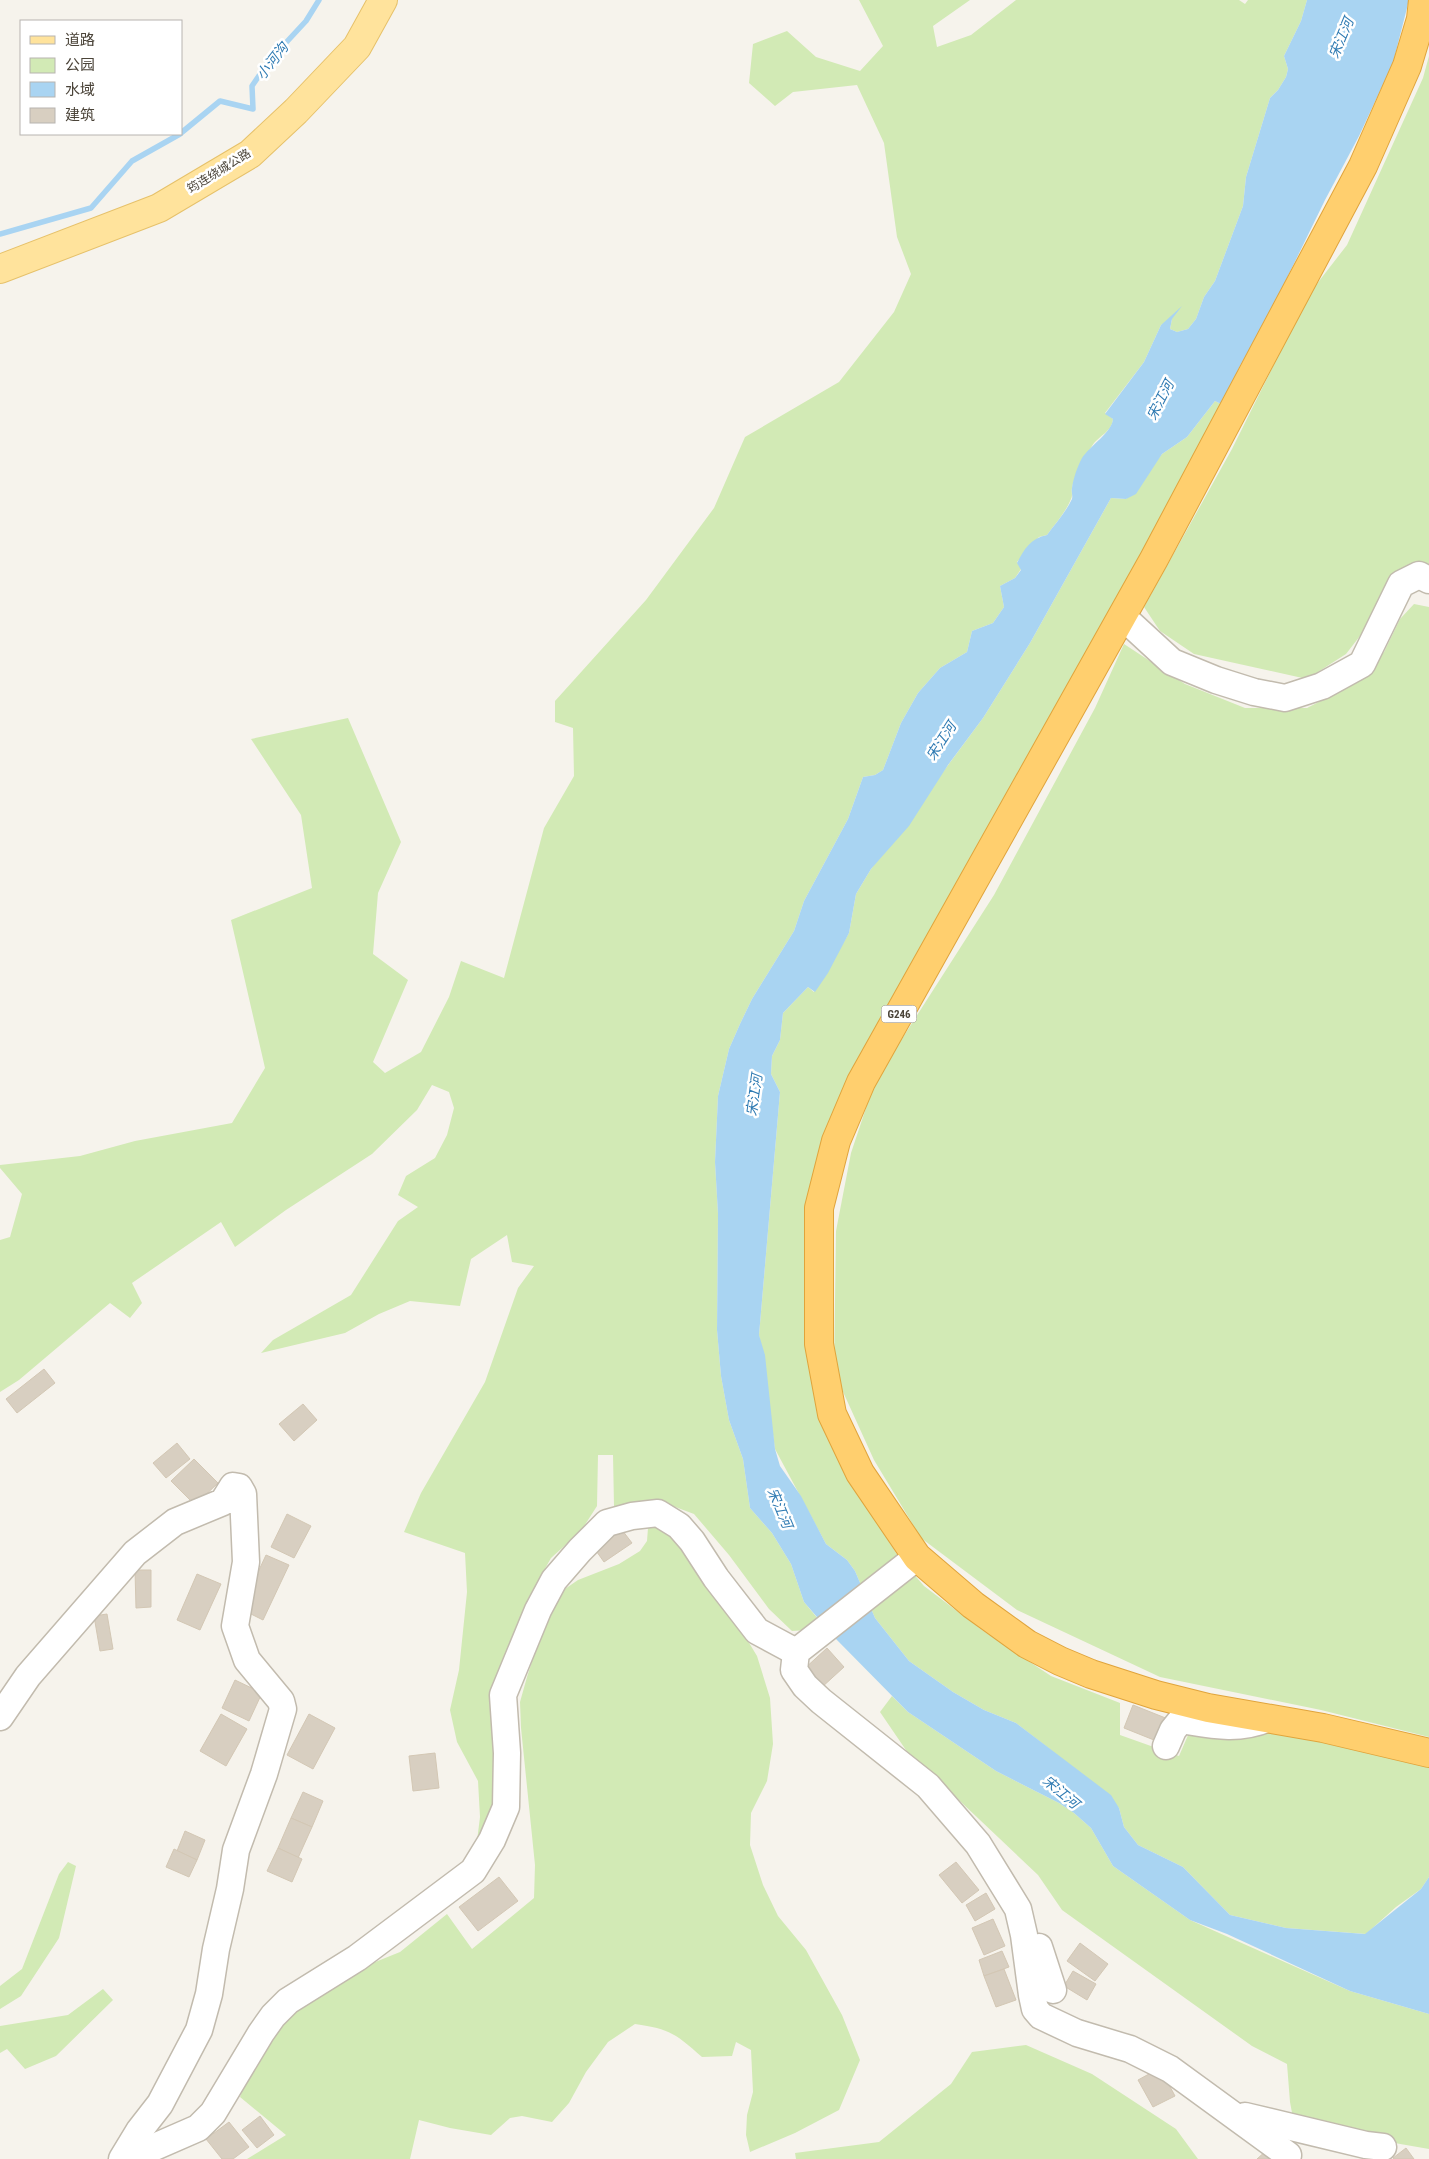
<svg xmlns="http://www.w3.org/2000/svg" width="1429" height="2159" font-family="'Roboto Condensed','Noto Sans SC',sans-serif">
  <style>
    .green { fill: #d2eab5 }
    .water { fill: #a9d4f2 }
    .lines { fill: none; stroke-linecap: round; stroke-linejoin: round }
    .stream { stroke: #a9d4f2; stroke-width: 5.5 }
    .building { fill: #d8cfc1; stroke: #d3c7b4 }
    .minor-casing { stroke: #c2bbae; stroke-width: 29 }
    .major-casing { stroke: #e6c16a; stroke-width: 30 }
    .highway-casing { stroke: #e0a43c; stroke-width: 30 }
    .minor { stroke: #fff; stroke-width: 26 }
    .major { stroke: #ffe39c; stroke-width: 28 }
    .highway { stroke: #ffcf6e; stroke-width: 28 }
    .labels { text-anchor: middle; stroke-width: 5; stroke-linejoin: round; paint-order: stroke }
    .shield { fill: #fff; stroke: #817c74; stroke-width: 1 }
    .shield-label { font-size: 11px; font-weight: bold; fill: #4b4439 }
    .street-label { font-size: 12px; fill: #4b4439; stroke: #fff }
    .water-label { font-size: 14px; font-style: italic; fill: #2e7ab2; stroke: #fff }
  </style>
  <rect width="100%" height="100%" fill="#f6f3ec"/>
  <!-- green -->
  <g class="green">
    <path d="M859 0H970L933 26 937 47 971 35 1016 0H1239L1245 4 1248 0H1307L1301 21 1284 56 1288 69 1286 77 1278 90 1270 98 1246 177 1243 206 1215 281 1204 297 1196 319 1188 329 1177 332 1170 329 1172 319 1161 325 1144 362 1105 413 1113 419C1112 432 1098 436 1092 446 1085 457 1074 475 1072 488 1071 492 1073 495 1071 499 1066 512 1055 524 1047 535L1039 537 1017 562 1021 569 1015 578 1000 586 1004 607 993 623 972 631 967 652 940 668 918 693 901 723 883 770 875 775 863 777 848 819 804 901 794 931 752 999 740 1024 729 1049 718 1096 715 1162 718 1214 717 1330 721 1376 729 1420 743 1459 750 1508 772 1533 791 1564 804 1602 819 1620 808 1630 792 1631 769 1609 729 1555 694 1514 670 1505 614 1506 613 1455H598L597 1506 581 1531 551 1558 528 1599 507 1653 494 1798 487 1824 476 1849 480 1817 478 1781 457 1742 450 1710 459 1670 467 1592 465 1553 404 1532 421 1493 485 1382 518 1288 534 1266 512 1262 507 1235 471 1259 460 1306 410 1301 379 1314 345 1333 261 1353 273 1340 351 1295 398 1221 418 1207 398 1195 406 1176 435 1158 447 1135 454 1108 449 1092 432 1085 417 1110 372 1154 286 1210 235 1247 221 1222 132 1283 142 1303 130 1318 110 1303 19 1380 0 1392V1240L10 1237 22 1194 0 1168V1165L80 1156 135 1141 232 1123 265 1068 231 920 312 888 301 815 251 739 348 718 401 842 378 893 373 954 408 980 373 1062 385 1073 421 1052 449 997 461 961 504 978 544 828 574 776 573 728 555 722V701L646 600 714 508 745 437 839 382 894 312 911 274 897 237 884 143 857 85 793 92 775 106 749 83 753 44 787 31 816 57 860 71 883 46Z"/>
    <polygon points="1429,56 1429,565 1415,565 1346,654 1307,679 1194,654 1160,631 1144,607 1232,449 1309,294 1347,245 1423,78"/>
    <polygon points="1215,401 1221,404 1190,465 892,1012 810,1237 855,1489 898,1556 924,1586 982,1630 1051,1676 1120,1703 1120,1735 1179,1756 1192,1726 1267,1726 1429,1763 1429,1877 1421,1889 1396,1907 1366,1934 1286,1928 1230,1915 1183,1867 1138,1845 1124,1827 1119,1808 1051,1750 1016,1723 984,1710 953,1692 909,1661 875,1618 855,1571 847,1560 826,1544 775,1449 759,1335 780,1092 771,1074 772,1056 780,1040 783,1013 808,987 814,992 849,933 856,894 871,869 983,718 1030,643 1111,498 1126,499 1162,454 1187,437"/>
    <polygon points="1414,604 1429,607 1429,1737 1321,1710 1160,1677 1017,1610 921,1538 874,1460 834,1372 836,1231 851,1153 875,1081 994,895 1095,708 1124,644 1185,684 1245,708 1307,708 1346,688 1384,652 1400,619"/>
    <path d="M663 1527 674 1534 734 1618 757 1656 770 1698 773 1744 767 1781 751 1813 750 1845 763 1885 778 1916 806 1950 842 2015 860 2060 839 2110 795 2133 750 2152 746 2135 747 2115 753 2092 751 2050 736 2042 732 2056 702 2057C676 2034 670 2029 635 2024L608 2042 586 2072 569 2103 552 2122 522 2116 510 2118 491 2135 450 2128 419 2120 410 2159H247L286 2135 240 2097 255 2054 277 2025 348 1973 400 1952 447 1914 472 1949 534 1898 535 1865 521 1728 520 1702 527 1677 543 1627 562 1591 578 1580 619 1564 640 1551 647 1541 648 1528Z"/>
    <polygon points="892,1696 908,1712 996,1771 1059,1803 1074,1813 1091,1828 1113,1866 1190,1920 1350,1991 1429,2014 1429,2149 1366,2138 1293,2118 1290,2102 1287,2064 1252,2046 1062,1910 1038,1875 943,1785 910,1756 880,1712"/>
    <polygon points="68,1862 76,1866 59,1938 21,1996 0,2009 0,1986 22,1969 59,1874"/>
    <polygon points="103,1989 113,2000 56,2056 25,2069 7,2049 0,2053 0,2026 68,2015"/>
    <polygon points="1026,2045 1092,2074 1176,2129 1198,2159 796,2159 795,2153 879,2142 951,2084 972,2052"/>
  </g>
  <!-- water -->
  <path class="water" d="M1307 0H1409L1393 63 1359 136 1325 200 1267 319 1241 364 1221 404 1215 401 1187 437 1162 454 1136 494 1126 499 1111 498 1030 643 983 718 948 765 909 826 871 869 856 894 849 933 828 973 815 992 808 987 783 1013 780 1040 772 1056 771 1074 780 1092 759 1335 765 1355 775 1449 780 1466 801 1496 826 1544 847 1560 855 1571 875 1618 909 1661 953 1692 984 1710 1016 1723 1111 1795 1119 1808 1124 1827 1138 1845 1183 1867 1230 1915 1286 1928 1365 1934 1421 1889 1429 1877V2014L1350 1991 1227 1934 1190 1920 1113 1866 1091 1828 1074 1813 1059 1803 996 1771 908 1712 836 1639 804 1602 791 1564 772 1533 750 1508 743 1459 729 1420 721 1376 717 1330 718 1214 715 1162 718 1096 729 1049 740 1024 752 999 794 931 804 901 848 819 863 777 875 775 883 770 901 723 918 693 940 668 967 652 972 631 993 623 1004 607 1000 586 1015 578 1021 570 1017 563C1024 549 1031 538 1047 535 1055 524 1066 512 1072 499 1073 495 1071 492 1072 488 1073 479 1078 465 1082 458 1090 446 1112 432 1113 419L1105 414 1144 362 1161 325 1182 306 1172 319 1170 329 1177 332 1188 329 1196 319 1204 297 1215 281 1243 206 1246 177 1270 98 1278 90 1286 77 1288 69 1284 56 1301 21Z"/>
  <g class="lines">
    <!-- stream -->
    <g class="stream">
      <polyline points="181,133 220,101 253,109 252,86 269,61 306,21 319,0"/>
      <polyline points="0,234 91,208 132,161 180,134"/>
    </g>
  </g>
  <!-- building -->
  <g class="building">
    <polygon points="44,1369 55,1383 17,1413 6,1399"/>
    <polygon points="303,1404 317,1420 294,1441 279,1424"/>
    <polygon points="177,1443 190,1459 166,1478 153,1463"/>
    <polygon points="194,1459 218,1483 195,1505 171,1481"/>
    <polygon points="287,1514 311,1526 294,1558 271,1547"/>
    <polygon points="619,1526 632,1543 604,1562 592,1545"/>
    <polygon points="266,1555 289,1565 263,1620 241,1609"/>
    <polygon points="135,1570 151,1570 151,1607 136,1608"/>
    <polygon points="197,1574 221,1584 200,1630 177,1620"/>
    <polygon points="107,1614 113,1649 100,1651 94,1616"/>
    <polygon points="827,1648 844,1667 821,1688 803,1670"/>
    <polygon points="235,1680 262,1693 249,1721 222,1708"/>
    <polygon points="1133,1705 1168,1719 1159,1742 1124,1728"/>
    <polygon points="221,1714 247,1729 226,1766 200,1751"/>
    <polygon points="309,1714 335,1728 313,1769 287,1755"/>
    <polygon points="435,1753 439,1788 413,1791 409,1756"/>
    <polygon points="303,1792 323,1801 312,1827 291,1818"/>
    <polygon points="291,1818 312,1827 298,1858 278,1848"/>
    <polygon points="185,1831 205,1840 197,1860 177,1851"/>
    <polygon points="278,1848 302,1859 292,1882 267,1871"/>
    <polygon points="174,1849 197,1860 189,1877 166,1867"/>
    <polygon points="956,1862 979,1890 962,1903 939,1875"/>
    <polygon points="499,1877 518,1901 478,1931 459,1907"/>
    <polygon points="986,1893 995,1909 975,1921 966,1905"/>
    <polygon points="993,1919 1005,1946 984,1955 972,1928"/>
    <polygon points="1080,1943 1108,1964 1095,1981 1067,1961"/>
    <polygon points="1002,1951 1009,1967 984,1976 979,1960"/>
    <polygon points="1004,1969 1016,2000 996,2007 984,1976"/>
    <polygon points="1073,1971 1096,1984 1087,2000 1064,1986"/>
    <polygon points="1160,2068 1175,2096 1153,2107 1138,2080"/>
    <polygon points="260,2116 274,2135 257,2148 242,2130"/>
    <polygon points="229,2122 249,2147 233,2159 222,2159 206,2139"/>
    <polygon points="1406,2148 1414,2159 1394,2159 1393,2158"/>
    <polygon points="1267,2150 1276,2159 1257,2159"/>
  </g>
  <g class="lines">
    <!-- minor casing -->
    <g class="minor-casing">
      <g id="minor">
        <polyline points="1122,616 1172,662 1216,680 1254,692 1285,698 1322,686 1362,664 1401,584 1419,575 1429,580"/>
        <polyline points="917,1557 796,1652 794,1670 805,1686 821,1701 928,1786 978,1844 1018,1909 1024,1935 1032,1995 1035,2009 1041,2016 1077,2033 1130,2049 1170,2069 1288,2155"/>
        <polyline points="0,1717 28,1676 135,1553 175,1522 223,1502 233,1486 239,1487 243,1494 246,1562 235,1626 247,1660 281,1701 283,1709 264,1774 236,1850 230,1889 216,1949 209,1994 199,2030 160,2104 139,2131 122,2159"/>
        <path d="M1166 1746 1173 1730 1181 1720C1212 1725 1237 1731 1267 1719"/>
        <polyline points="1039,1947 1053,1990"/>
        <polyline points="1245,2116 1366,2145 1383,2147"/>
        <polyline points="127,2159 198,2128 213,2113 261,2033 273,2016 288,2001 357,1958 473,1871 492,1840 506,1807 507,1753 503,1695 538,1610 554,1580 580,1550 607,1523 632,1516 658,1513 679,1526 692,1541 716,1578 757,1631 796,1652"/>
      </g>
    </g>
    <!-- major casing -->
    <g class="major-casing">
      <polyline id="major" points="0,269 159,208 250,154 296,111 357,47 383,0"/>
    </g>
    <!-- highway casing -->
    <g class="highway-casing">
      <polyline id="highway" points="1423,0 1421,19 1407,66 1363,166 1154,559 861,1082 836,1141 819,1208 819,1344 832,1414 860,1473 917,1557 973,1605 1027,1644 1060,1661 1091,1674 1156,1695 1208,1708 1323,1728 1429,1753"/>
    </g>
    <!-- minor -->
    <use href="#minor" class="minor"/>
    <!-- major -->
    <use href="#major" class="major"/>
    <!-- highway -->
    <use href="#highway" class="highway"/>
  </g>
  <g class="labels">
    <!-- shield labels -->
    <rect class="shield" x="881.5" y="1005.5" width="35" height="17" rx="4"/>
    <g class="shield-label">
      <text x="899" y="1018">G246</text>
    </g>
    <!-- street labels -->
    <g class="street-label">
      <text transform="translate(219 171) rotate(-32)" y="4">筠连绕城公路</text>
    </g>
    <!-- water labels -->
    <g class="water-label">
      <text transform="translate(1341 38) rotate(-67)" y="5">宋江河</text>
      <text transform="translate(272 61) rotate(-52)" y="5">小河沟</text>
      <text transform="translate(1160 400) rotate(-63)" y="5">宋江河</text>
      <text transform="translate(941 741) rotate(-57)" y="5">宋江河</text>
      <text transform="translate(754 1095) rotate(-82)" y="5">宋江河</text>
      <text transform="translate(780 1508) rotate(67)" y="5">宋江河</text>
      <text transform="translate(1061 1792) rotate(40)" y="5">宋江河</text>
    </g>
  </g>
  <!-- legend -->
  <rect x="20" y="20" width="162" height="115" fill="#ffffff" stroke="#b7b4b0"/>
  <rect x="30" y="36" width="25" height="8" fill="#ffe39c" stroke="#b7b4b0"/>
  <text x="65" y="45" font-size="15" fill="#4b4439">道路</text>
  <rect x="30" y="58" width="25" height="15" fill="#d2eab5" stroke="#b7b4b0"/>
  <text x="65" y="70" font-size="15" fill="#4b4439">公园</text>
  <rect x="30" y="82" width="25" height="15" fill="#a9d4f2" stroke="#b7b4b0"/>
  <text x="65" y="95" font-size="15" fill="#4b4439">水域</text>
  <rect x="30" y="108" width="25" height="15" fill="#d8cfc1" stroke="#b7b4b0"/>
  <text x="65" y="120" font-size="15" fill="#4b4439">建筑</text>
</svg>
